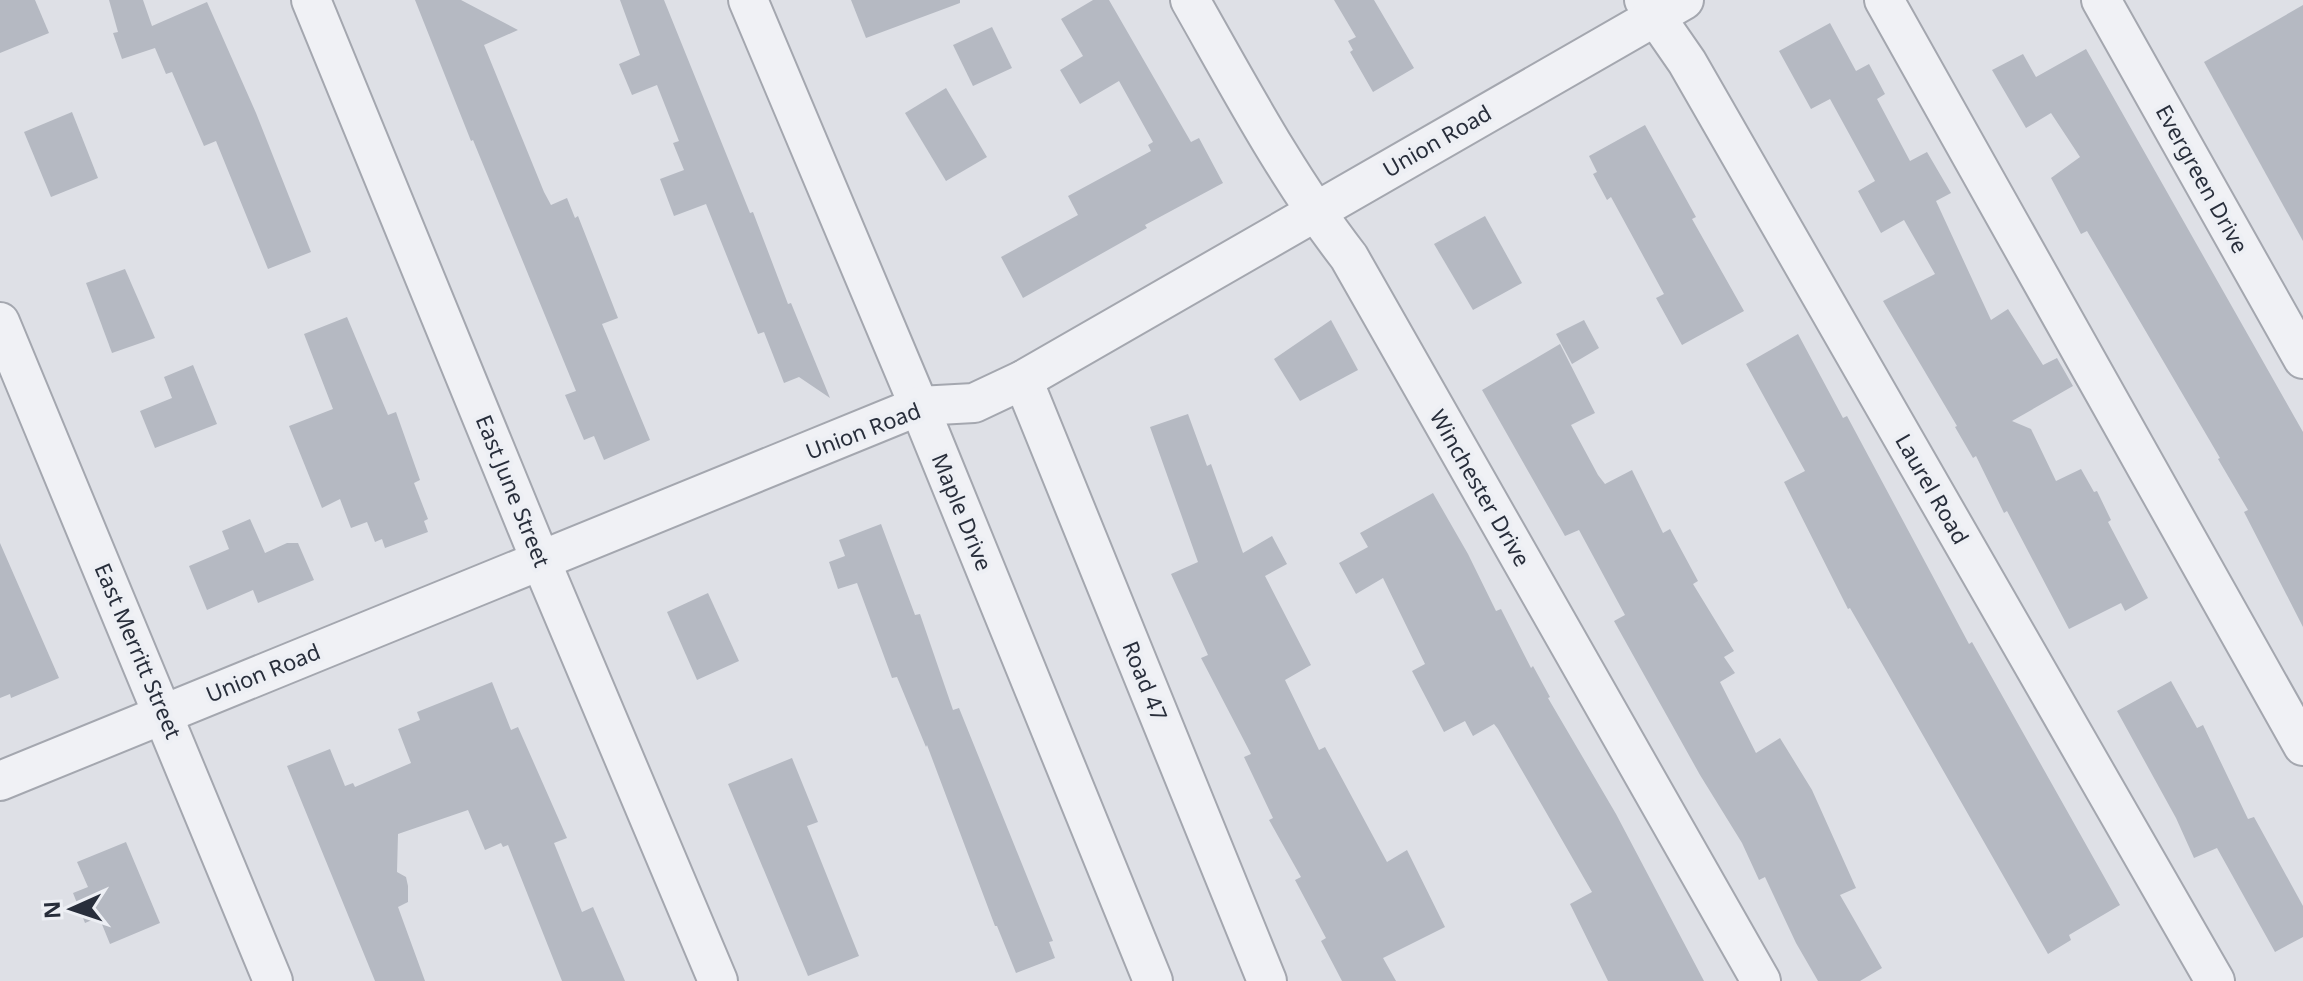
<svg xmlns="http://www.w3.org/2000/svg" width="2303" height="981" font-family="'Noto Sans',sans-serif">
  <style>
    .building { fill: #b5b9c2 }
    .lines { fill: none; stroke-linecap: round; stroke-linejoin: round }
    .street-casing { stroke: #a4a7af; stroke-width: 42 }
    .street { stroke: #f0f1f5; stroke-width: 38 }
    .labels { text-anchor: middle; stroke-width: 8; stroke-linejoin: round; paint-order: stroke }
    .street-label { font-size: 22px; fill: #282e3b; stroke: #edeff4 }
  </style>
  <rect width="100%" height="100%" fill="#dee0e6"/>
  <!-- building -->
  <g class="building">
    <polygon points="0,0 35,0 49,33 0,53"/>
    <polygon points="109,0 143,0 152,26 207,2 256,113 311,252 268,269 216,141 204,146 172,72 166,74 155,48 122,59 113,33 118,32"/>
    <polygon points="415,0 461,0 518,30 484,45 544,192 551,205 567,198 575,218 578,216 618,318 602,324 650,440 604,460 594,436 584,440 565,395 576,391 473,140 471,141"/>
    <polygon points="620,0 664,0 750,213 753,212 788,304 791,303 830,398 799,377 784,383 764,332 758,334 706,204 674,216 660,179 684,170 673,143 679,141 657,85 632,95 619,64 640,55"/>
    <polygon points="851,0 960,0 960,3 866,38"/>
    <polygon points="1093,0 1109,0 1191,142 1199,138 1223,183 1145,225 1147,228 1023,298 1001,257 1078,215 1068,196 1151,151 1148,145 1153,142 1119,81 1080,104 1060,70 1083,56 1061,19"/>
    <polygon points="1334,0 1374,0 1414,68 1373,92 1350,52 1353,50 1348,41 1356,37"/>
    <polygon points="2303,5 2303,241 2204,62"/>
    <polygon points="1830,23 1856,71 1869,64 1885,94 1877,99 1910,161 1927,152 1951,193 1936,201 1991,320 2008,309 2043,365 2057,358 2073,386 2012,421 2031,429 2056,481 2081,469 2094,492 2097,491 2111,520 2108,522 2148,598 2125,611 2121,603 2069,629 2007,511 2004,513 1976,456 1973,458 1955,427 1957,426 1883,301 1935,274 1904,220 1881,233 1858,191 1875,181 1830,99 1811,109 1779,51"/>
    <polygon points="992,27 1012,68 973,86 953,45"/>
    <polygon points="2086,49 2303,432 2303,627 2244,512 2248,510 2218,459 2220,458 2087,231 2081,234 2051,178 2080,157 2051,113 2026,128 1992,70 2023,54 2036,77"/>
    <polygon points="946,88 987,157 946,181 905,113"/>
    <polygon points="72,112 98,178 51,197 24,132"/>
    <polygon points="1645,125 1696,217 1692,219 1744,311 1682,345 1656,298 1664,294 1611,197 1607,200 1593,174 1597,172 1589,156"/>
    <polygon points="1485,216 1522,283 1473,310 1434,244"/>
    <polygon points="125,269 155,338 112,353 86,283"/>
    <polygon points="347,317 388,415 396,412 420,480 414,483 428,519 424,521 428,532 385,548 382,539 375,542 367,522 351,528 340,499 322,508 289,426 333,409 304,334"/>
    <polygon points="1331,320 1358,370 1300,401 1274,359"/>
    <polygon points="1584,320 1599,348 1572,364 1556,334"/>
    <polygon points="1798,334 1843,418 1847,416 1969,644 1972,642 2120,905 2069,935 2071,940 2048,954 1884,667 1850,608 1848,609 1784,482 1805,471 1746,364"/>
    <polygon points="1560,344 1595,413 1571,425 1598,475 1605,484 1632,470 1663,533 1670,529 1698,581 1693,584 1734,651 1724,657 1735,673 1720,682 1756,753 1780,738 1812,790 1856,888 1840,895 1882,968 1860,981 1818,981 1796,943 1765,877 1759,880 1742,843 1700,775 1614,621 1625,615 1579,530 1565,536 1482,390"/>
    <polygon points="193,365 217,424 155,448 140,411 172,398 164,377"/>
    <polygon points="1188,414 1207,466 1211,464 1243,553 1272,536 1287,564 1265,576 1311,665 1285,680 1319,750 1325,747 1387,862 1407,850 1445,927 1383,958 1396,981 1342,981 1321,941 1326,938 1295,880 1301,877 1269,820 1273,818 1244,757 1251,754 1201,658 1208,655 1171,574 1198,562 1150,427"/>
    <polygon points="1433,493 1468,554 1496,611 1501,609 1531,668 1533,666 1550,697 1548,698 1616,814 1704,981 1608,981 1570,904 1592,892 1498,729 1494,724 1473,736 1465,721 1444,732 1412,671 1425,664 1383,578 1356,594 1339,563 1368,547 1360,533"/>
    <polygon points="250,519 265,553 287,543 298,543 314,580 258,603 253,590 207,610 189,566 229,549 222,531"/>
    <polygon points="881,524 915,615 920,614 953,710 959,708 1053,941 1049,942 1055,958 1016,973 997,926 995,926 927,745 926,747 897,677 892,678 857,583 838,589 829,562 845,556 839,540"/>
    <polygon points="0,543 59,678 11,698 10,694 0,698"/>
    <polygon points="708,593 739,661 697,680 667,612"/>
    <polygon points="2171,681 2197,728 2203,725 2248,819 2254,817 2303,906 2303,937 2275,952 2217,848 2194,858 2176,818 2117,711"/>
    <polygon points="492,682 511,730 518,727 567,838 554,843 582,912 593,907 625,981 562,981 508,845 503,847 501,843 485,850 468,810 398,834 397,872 406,877 408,886 408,902 398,907 425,981 375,981 287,766 330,749 345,786 353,783 355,787 411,763 398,729 420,720 417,712"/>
    <polygon points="792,758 818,822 807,826 859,956 808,976 728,784"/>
    <polygon points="126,842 160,923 110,944 99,917 85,923 73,893 88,887 77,862"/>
  </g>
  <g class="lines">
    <!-- street casing -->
    <g class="street-casing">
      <g id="street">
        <polyline points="311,0 540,559 718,981"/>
        <polyline points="748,0 919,406 1153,981"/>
        <path d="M1190 0C1240 88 1287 177 1349 257L1761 981"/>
        <polyline points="1644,0 1687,62 2215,981"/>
        <polyline points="1884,0 2303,746"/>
        <polyline points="2101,0 2303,359"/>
        <polyline points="0,322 273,981"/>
        <polyline points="1023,380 1267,981"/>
        <polyline points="0,781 919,406 974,403 1023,380 1684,0"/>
      </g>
    </g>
    <!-- street -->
    <use href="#street" class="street"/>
  </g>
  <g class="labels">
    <!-- street labels -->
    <g class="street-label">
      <text transform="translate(1437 141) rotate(-30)" y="8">Union Road</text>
      <text transform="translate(2202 179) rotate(61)" y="8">Evergreen Drive</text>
      <text transform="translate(863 431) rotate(-21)" y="8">Union Road</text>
      <text transform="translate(1480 488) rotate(60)" y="8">Winchester Drive</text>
      <text transform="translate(1932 489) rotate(60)" y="8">Laurel Road</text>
      <text transform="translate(513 491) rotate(68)" y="8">East June Street</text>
      <text transform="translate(962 512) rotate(68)" y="8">Maple Drive</text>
      <text transform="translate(138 651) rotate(67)" y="8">East Merritt Street</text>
      <text transform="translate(263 673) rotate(-22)" y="8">Union Road</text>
      <text transform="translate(1145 681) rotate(68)" y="8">Road 47</text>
    </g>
  </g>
  <!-- north arrow -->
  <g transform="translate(72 909) rotate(267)" stroke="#edeff4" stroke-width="6" paint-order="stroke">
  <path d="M0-6L14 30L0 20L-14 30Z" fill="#282e3b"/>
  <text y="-12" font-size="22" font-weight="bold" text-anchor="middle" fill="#282e3b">N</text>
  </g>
</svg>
